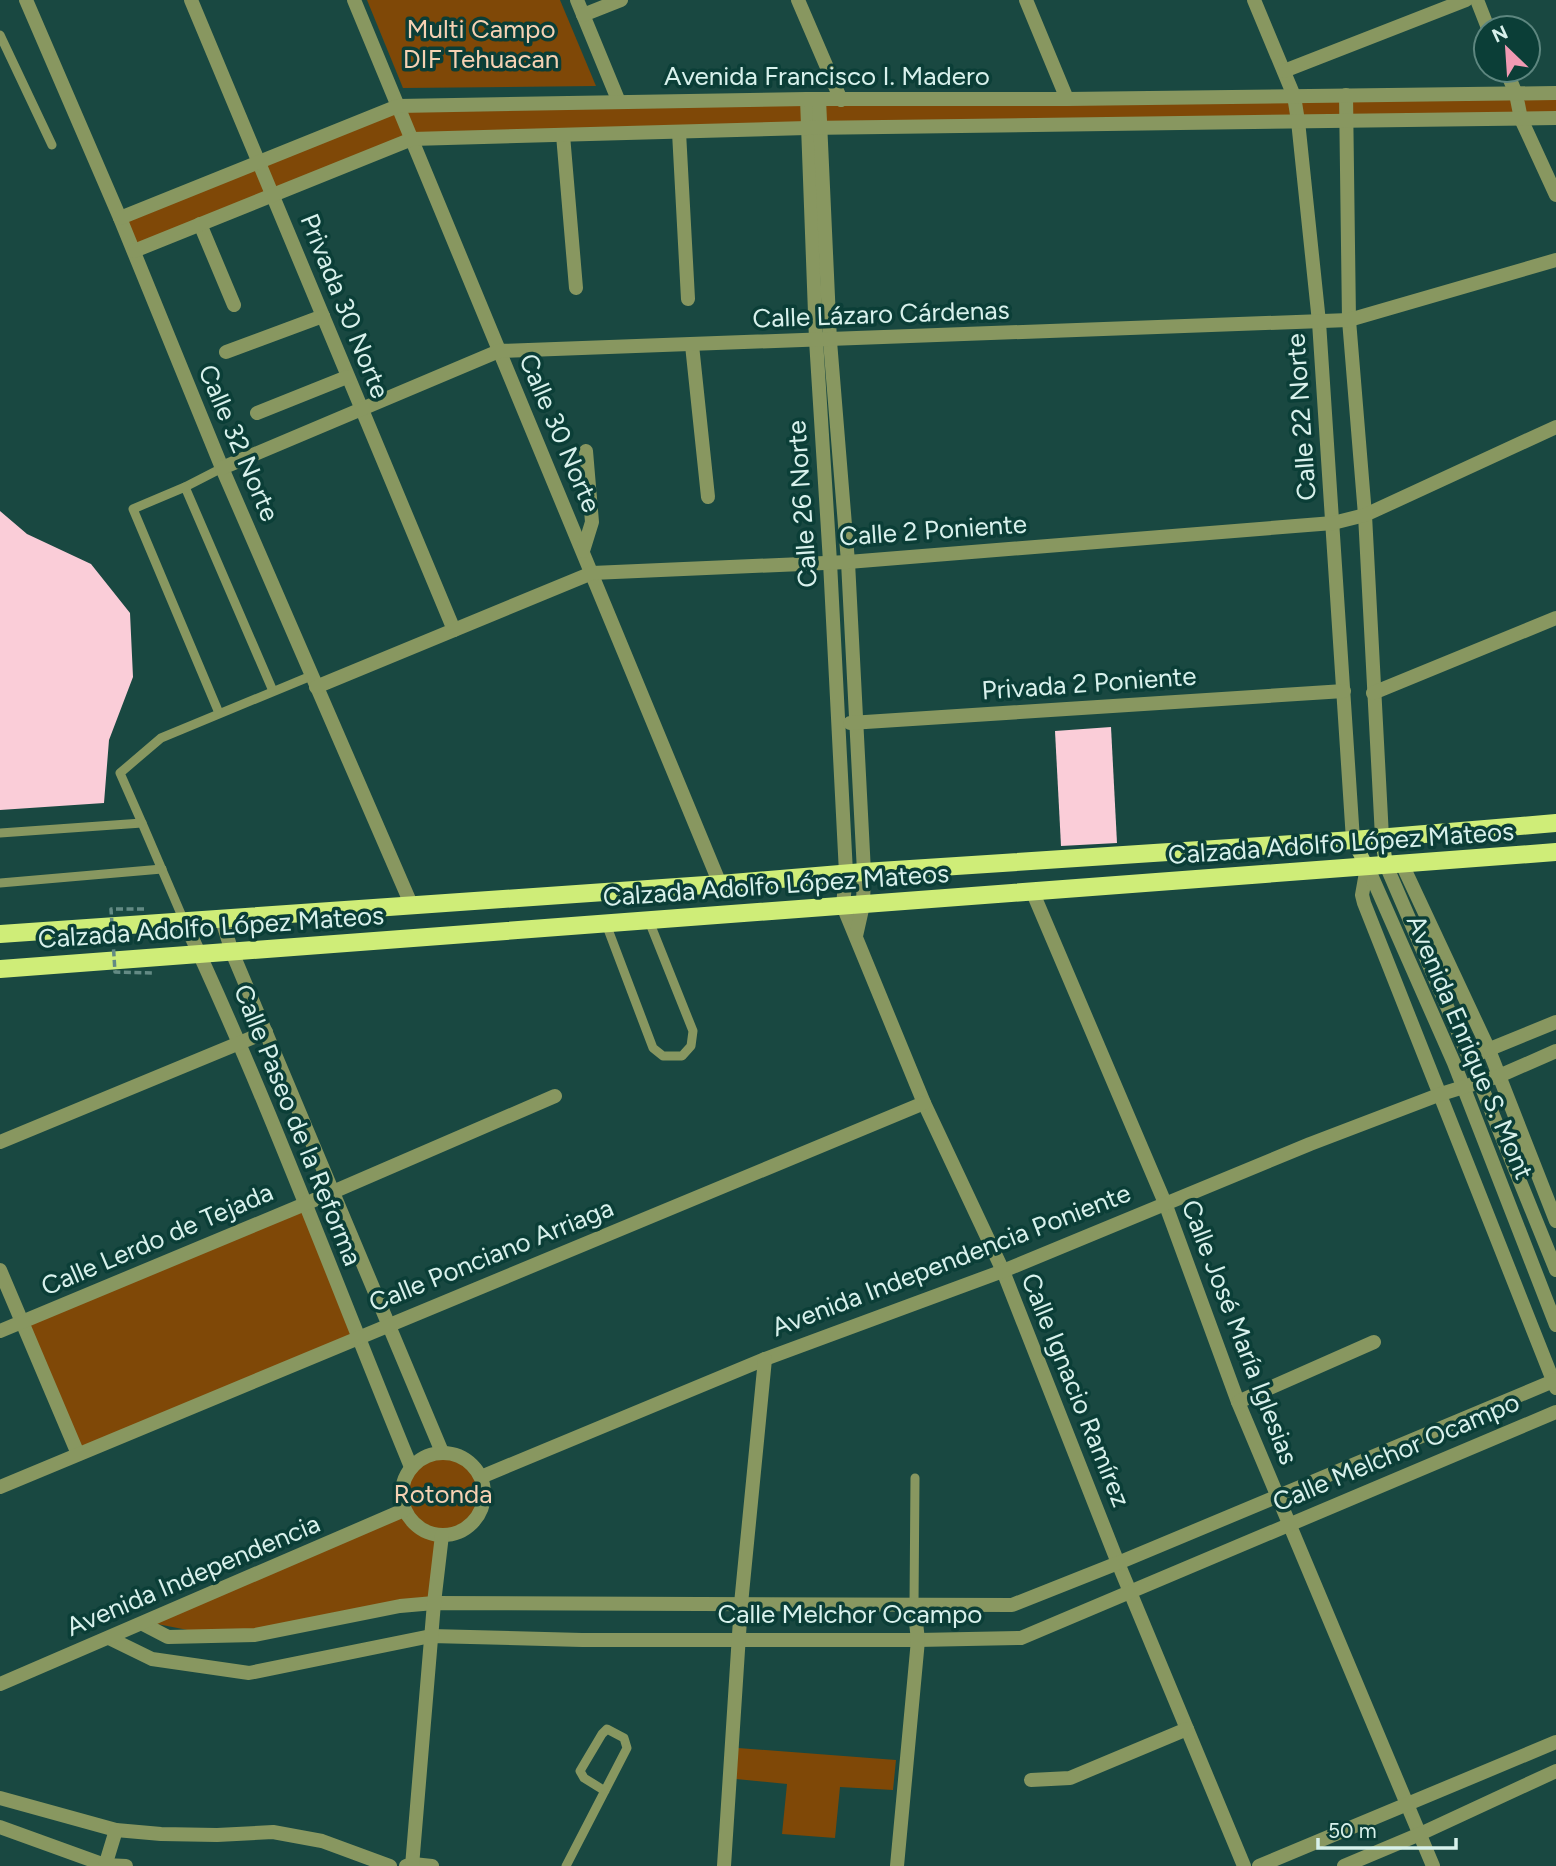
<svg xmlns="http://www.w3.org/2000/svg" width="1556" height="1866" font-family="Figtree,sans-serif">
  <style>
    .green { fill: #7f4807 }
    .building { fill: #facdd8 }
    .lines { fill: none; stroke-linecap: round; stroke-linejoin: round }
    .service { stroke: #889760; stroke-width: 9 }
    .minor { stroke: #889760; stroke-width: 14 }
    .secondary { stroke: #b0c86f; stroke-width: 14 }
    .primary { stroke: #cfed78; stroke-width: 18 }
    .path-bridge { stroke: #638a84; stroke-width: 3.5; stroke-dasharray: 7 3.5; stroke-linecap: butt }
    .labels { text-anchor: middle; stroke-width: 7; stroke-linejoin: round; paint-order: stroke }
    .park-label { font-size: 26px; fill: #f6d1b3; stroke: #0b3e37 }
    .street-label { font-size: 26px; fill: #d8f1ec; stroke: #0b3e37 }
  </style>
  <rect width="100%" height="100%" fill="#194841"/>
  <!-- green -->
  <g class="green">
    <polygon points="367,0 560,0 596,86 403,88"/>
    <polygon points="1556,93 1556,118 412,139 134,251 120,218 398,106"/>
    <polygon points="305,1204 357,1337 78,1454 22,1322"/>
    <path d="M441 1455 465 1462C480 1483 489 1498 471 1519 444 1549 396 1523 406 1484 411 1466 424 1460 441 1455Z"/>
    <polygon points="403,1512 421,1532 439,1539 433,1602 251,1632 203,1633 152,1623"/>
    <polygon points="738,1748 896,1760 893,1790 840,1787 835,1838 782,1834 787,1784 736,1779"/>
  </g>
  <!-- building -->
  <g class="building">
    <polygon points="0,511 27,534 91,564 130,613 133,677 109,740 104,803 0,810"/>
    <polygon points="1111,727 1117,843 1061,846 1055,731"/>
  </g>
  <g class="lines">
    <!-- service -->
    <g class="service">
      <polyline points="0,35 52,145"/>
      <polyline points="185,487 222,468"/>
      <polyline points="219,713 133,509 185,487 273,691"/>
      <polyline points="142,823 120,773 161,738 311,676"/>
      <polyline points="0,833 142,823 184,921"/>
      <polyline points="0,883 162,869"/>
      <polyline points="606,924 653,1048 663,1056 682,1056 691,1046 693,1031 649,921"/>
      <polyline points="914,1605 915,1478"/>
      <polyline points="566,1866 627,1748 624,1738 607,1729 602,1734 580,1771 584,1778 605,1791"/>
    </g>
    <!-- minor -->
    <g class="minor">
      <polyline points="26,0 120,218 222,468 411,904"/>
      <polyline points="191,0 454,630"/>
      <polyline points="354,0 720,884"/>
      <polyline points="577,0 619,102"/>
      <polyline points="798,0 841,100"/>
      <polyline points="1026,0 1067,99"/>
      <polyline points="1254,0 1294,96 1298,121 1319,322 1353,840"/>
      <polyline points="1477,0 1488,28"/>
      <polyline points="583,15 621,0"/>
      <polyline points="1506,70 1516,94 1521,119 1556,195"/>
      <polyline points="1284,71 1466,0"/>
      <polyline points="1346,95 1349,320 1365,515 1382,837"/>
      <polyline points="807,99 816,340 830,562 846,873 843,906 924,1103 1003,1271 1118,1563 1244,1866"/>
      <polyline points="819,99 830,341 848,562 864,872 863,905 856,936"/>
      <polyline points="679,132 688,299"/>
      <polyline points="563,135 576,288"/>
      <polyline points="120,218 398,106 807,99 1067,99 1556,93"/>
      <polyline points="200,224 234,305"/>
      <polyline points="134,251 412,139 807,128 1556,118"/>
      <polyline points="692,345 708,497"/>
      <polyline points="226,352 323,316"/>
      <polyline points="257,413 347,377"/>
      <polyline points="222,468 499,351 1349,320 1556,260"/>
      <polyline points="583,551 592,522 586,451"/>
      <polyline points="316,687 592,573 848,562 1333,523 1365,515 1556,427"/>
      <polyline points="1373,693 1556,618"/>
      <polyline points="850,723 1344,691"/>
      <polyline points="1402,864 1489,1050 1556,1221"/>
      <polyline points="1386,865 1480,1083 1556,1270"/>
      <polyline points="1367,867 1362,895 1364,903 1556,1388"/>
      <polyline points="1368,868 1454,1063 1556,1325"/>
      <polyline points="1033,893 1165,1203 1238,1402 1433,1866"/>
      <polyline points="221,917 232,952 442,1452"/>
      <path d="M184 921C268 1099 336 1285 411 1467"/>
      <polyline points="1480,1053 1556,1022"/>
      <polyline points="0,1142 266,1032"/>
      <polyline points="0,1270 78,1454"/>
      <polyline points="0,1331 305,1204 555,1096"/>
      <polyline points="1238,1402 1374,1342"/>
      <circle cx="443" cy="1494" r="41"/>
      <polyline points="481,1477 765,1359 1003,1271 1310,1144 1441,1094 1499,1076 1556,1051"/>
      <polyline points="0,1487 924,1103"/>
      <polyline points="143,1624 168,1637 255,1635 400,1606 434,1603 1012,1605 1118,1563 1556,1380"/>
      <polyline points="109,1638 152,1659 249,1673 431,1636 582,1640 918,1640 1021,1638 1556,1412"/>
      <polyline points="0,1684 404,1510"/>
      <polyline points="1031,1780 1070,1778 1187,1729"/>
      <polyline points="0,1798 116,1830 161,1834 217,1835 273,1832 322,1841 390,1866"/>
      <polyline points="0,1827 105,1865 126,1866"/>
      <polyline points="105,1866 116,1830"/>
      <polyline points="406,1866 413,1864 432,1866"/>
      <polyline points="412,1866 434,1603 442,1535"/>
      <polyline points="724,1866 741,1604 765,1359"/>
      <polyline points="897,1866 918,1640 914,1605"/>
      <polyline points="1259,1866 1556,1742"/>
      <polyline points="1344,1866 1420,1834 1556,1771"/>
    </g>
    <!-- secondary -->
    <g class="secondary">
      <polyline points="1382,837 1386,865"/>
      <polyline points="1353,840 1367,867"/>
    </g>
    <!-- primary -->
    <g class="primary">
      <polyline points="0,934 720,884 864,872 1353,840 1556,823"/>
      <polyline points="0,969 1556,852"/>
    </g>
    <!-- path-bridge -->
    <polyline class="path-bridge" points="144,909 111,909 115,972 154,973"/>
  </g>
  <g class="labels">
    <!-- park labels -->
    <g class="park-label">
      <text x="481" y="38">Multi Campo<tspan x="481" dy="30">DIF Tehuacan</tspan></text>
      <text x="443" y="1503">Rotonda</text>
    </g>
    <!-- street labels -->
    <g class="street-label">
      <text x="827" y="85">Avenida Francisco I. Madero</text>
      <text transform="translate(345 306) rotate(68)" y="9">Privada 30 Norte</text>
      <text transform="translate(881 314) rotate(-2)" y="9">Calle Lázaro Cárdenas</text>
      <text transform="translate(1301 417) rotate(-94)" y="9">Calle 22 Norte</text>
      <text transform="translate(560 433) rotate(67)" y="9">Calle 30 Norte</text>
      <text transform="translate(239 443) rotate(67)" y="9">Calle 32 Norte</text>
      <text transform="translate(802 504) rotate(-94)" y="9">Calle 26 Norte</text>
      <text transform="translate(933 530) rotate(-4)" y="9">Calle 2 Poniente</text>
      <text transform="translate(1089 683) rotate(-4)" y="9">Privada 2 Poniente</text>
      <text transform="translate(1341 843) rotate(-4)" y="9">Calzada Adolfo López Mateos</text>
      <text transform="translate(776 885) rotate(-4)" y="9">Calzada Adolfo López Mateos</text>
      <text transform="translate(211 927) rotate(-4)" y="9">Calzada Adolfo López Mateos</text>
      <text transform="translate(1470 1047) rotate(67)" y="9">Avenida Enrique S. Mont</text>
      <text transform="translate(298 1125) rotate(68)" y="9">Calle Paseo de la Reforma</text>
      <text transform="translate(157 1239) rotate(-23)" y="9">Calle Lerdo de Tejada</text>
      <text transform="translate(491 1255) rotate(-22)" y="9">Calle Ponciano Arriaga</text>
      <text transform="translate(951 1260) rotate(-21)" y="9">Avenida Independencia Poniente</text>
      <text transform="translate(1240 1332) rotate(69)" y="9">Calle José María Iglesias</text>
      <text transform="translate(1076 1390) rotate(68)" y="9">Calle Ignacio Ramírez</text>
      <text transform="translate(1396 1452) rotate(-23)" y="9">Calle Melchor Ocampo</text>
      <text transform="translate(193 1575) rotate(-23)" y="9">Avenida Independencia</text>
      <text x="850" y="1623">Calle Melchor Ocampo</text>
    </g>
  </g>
  <!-- north arrow -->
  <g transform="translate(1507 49) rotate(335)"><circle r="33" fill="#0b3e37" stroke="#5d867f" stroke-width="2"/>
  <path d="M0-5L12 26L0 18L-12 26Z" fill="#f19ab3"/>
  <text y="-10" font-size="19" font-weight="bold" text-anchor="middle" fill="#d8f1ec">N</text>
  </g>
  <!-- scale -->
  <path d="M1318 1838v10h138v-10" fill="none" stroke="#d8f1ec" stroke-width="3.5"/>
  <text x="1328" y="1838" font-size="21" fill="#d8f1ec" stroke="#0b3e37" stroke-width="5" paint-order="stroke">50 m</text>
</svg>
